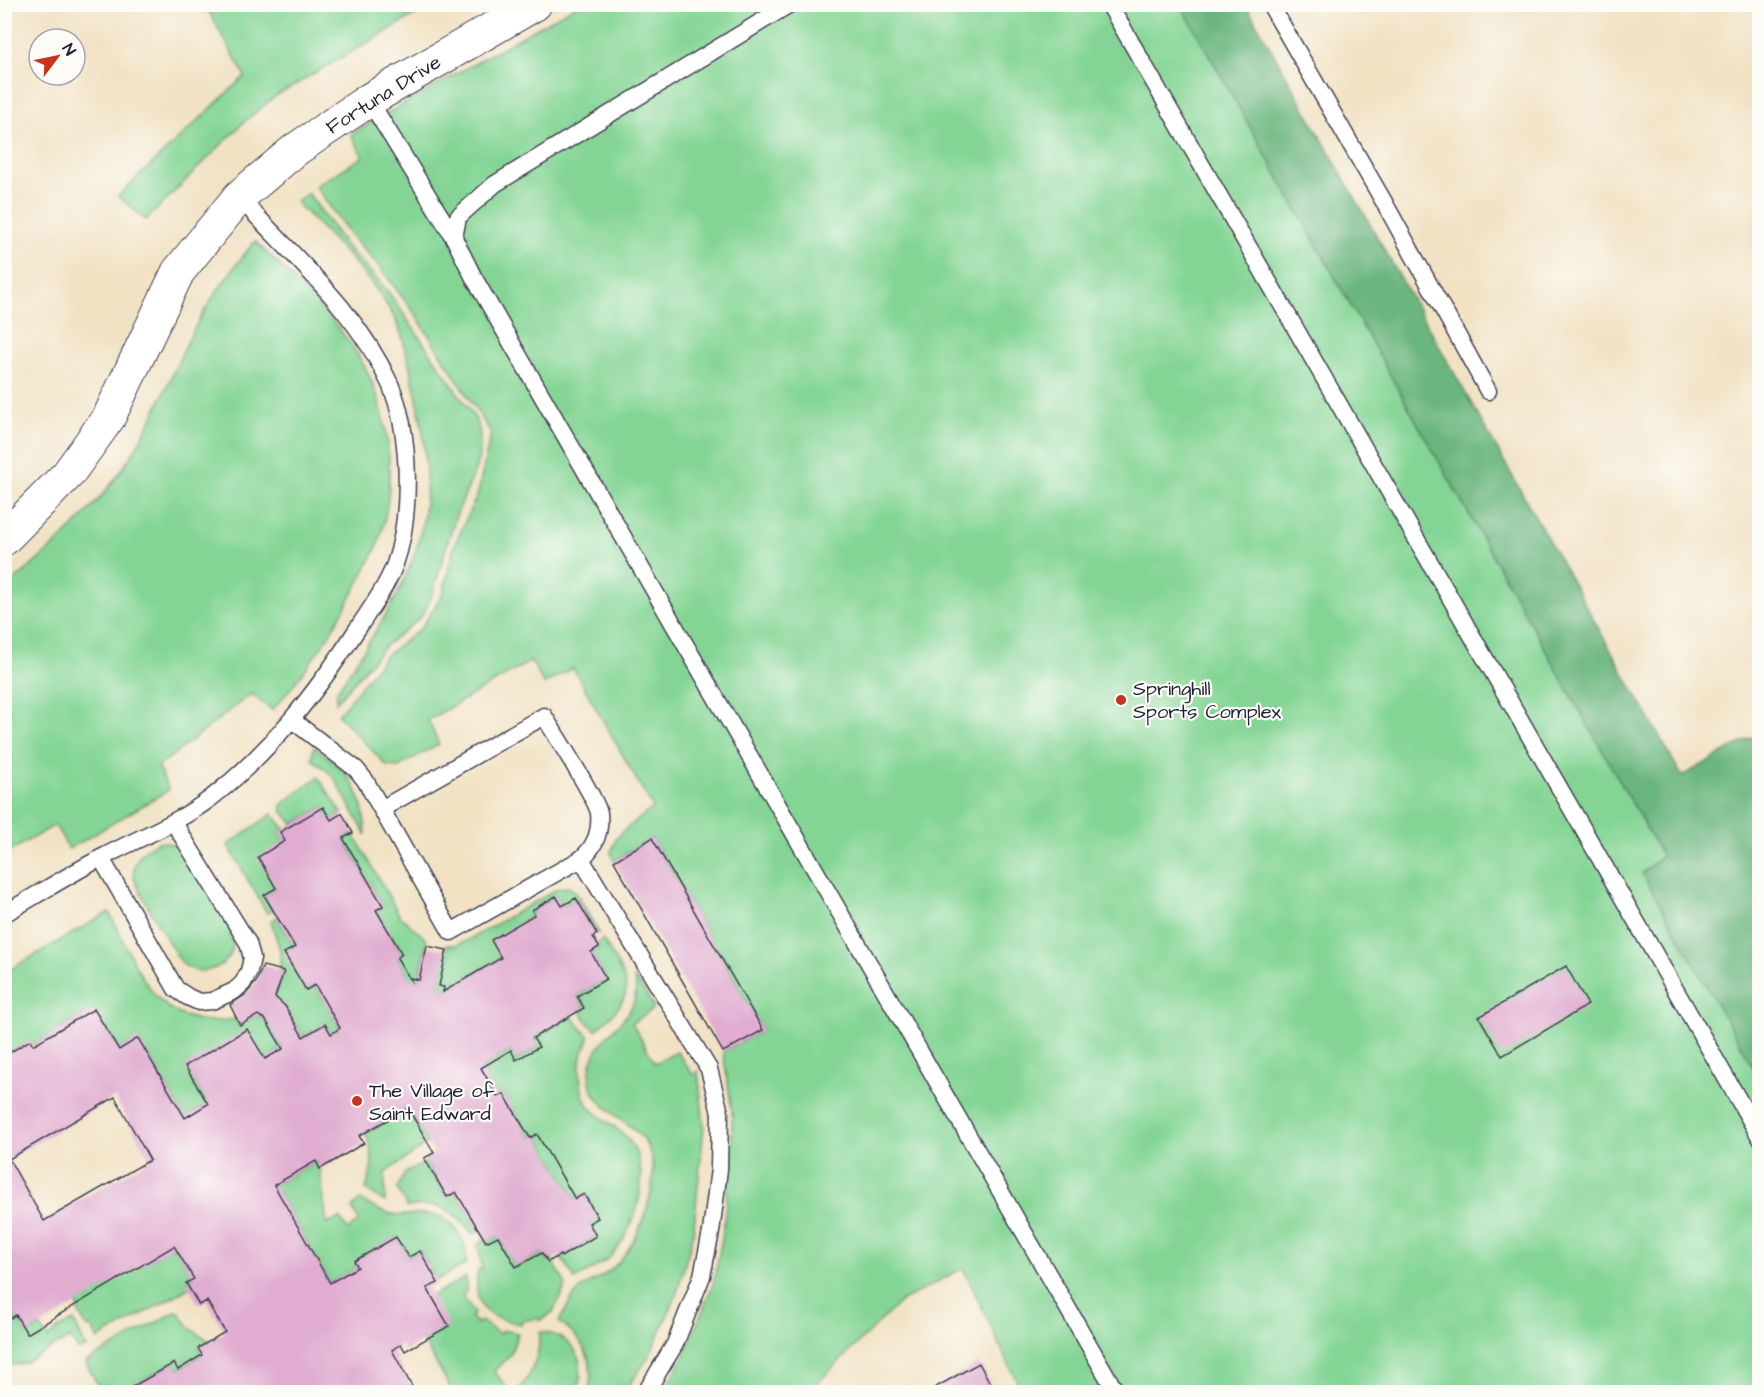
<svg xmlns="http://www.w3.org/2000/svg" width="1764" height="1397" font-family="'Architects Daughter',sans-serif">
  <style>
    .green { fill: #84d595; stroke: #537c68; stroke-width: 1.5 }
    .forest { fill: #6bb67e; stroke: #466c5c; stroke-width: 1.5 }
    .building { fill: #e0acd0; fill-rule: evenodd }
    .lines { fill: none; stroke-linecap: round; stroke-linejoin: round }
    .service-casing { stroke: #413f50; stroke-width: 19 }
    .minor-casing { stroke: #413f50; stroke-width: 35 }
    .service { stroke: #fff; stroke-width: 16 }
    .minor { stroke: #fff; stroke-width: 33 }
    .poi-dot { fill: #c8321e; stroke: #fdfcf7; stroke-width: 2 }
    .labels { text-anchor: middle; stroke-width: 4.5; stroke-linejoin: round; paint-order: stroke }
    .street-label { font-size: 20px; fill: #22223b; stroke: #fdfcf7 }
    .poi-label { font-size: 20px; fill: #22223b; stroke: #fdfcf7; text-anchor: start }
  </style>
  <rect width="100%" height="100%" fill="#fdfcf7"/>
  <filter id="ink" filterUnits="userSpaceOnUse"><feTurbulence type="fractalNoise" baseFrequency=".0167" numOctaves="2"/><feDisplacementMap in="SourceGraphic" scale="12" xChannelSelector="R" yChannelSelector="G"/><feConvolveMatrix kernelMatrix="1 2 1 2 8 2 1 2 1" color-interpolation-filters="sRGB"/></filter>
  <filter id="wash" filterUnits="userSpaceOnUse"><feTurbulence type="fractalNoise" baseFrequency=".008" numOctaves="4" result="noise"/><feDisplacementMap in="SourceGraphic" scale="24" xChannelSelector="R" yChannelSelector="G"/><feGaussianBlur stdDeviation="1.35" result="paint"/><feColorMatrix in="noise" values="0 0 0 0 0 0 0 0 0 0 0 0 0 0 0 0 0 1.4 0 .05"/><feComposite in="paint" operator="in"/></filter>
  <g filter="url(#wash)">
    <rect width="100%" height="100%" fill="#f1e2c4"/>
    <!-- green -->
    <g class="green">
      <polygon points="205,5 432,5 274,97 244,122 146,220 118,196 245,76"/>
      <polygon points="577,5 1181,5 1662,856 1642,873 1759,1077 1759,1392 1022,1392 963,1268 900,1302 808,1392 664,1392 685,1354 713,1284 722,1239 732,1147 732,1111 723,1052 763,1030 652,838 614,861 611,852 616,839 623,831 653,808 573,668 544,684 531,661 428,720 439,744 398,767 387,766 338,715 385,656 421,628 443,594 454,546 478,493 491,433 416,315 378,265 352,237 315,186 363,157 351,134"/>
      <path d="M308 193 345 245 387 290 475 418C491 450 467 487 456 516 446 545 439 576 428 605L420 618 385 646 336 702 337 691C370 639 413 583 423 521 430 476 424 429 414 385 408 361 403 329 389 308 364 268 328 236 296 202Z"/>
      <path d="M255 241C290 276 329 311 356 352 391 406 398 480 379 541 376 552 368 563 363 574 339 622 308 671 272 710L251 694 158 767 169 790 69 849 55 825 5 854V588C52 550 100 506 133 453 158 413 173 368 195 327 212 296 233 268 255 241Z"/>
      <path d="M314 746C351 774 363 788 366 835L333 776 312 759Z"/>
      <polygon points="318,777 342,813 331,820 323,807 293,824 282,811 282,804"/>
      <polygon points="272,814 285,829 280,832 285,841 276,888 264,895 273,910 267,913 228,845"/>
      <polygon points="353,833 400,916 427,940 419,980 410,979 397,958 402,954 376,910 383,906 343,838"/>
      <path d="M158 842C168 842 176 844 183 851 193 861 224 916 230 930 233 937 234 946 231 953 224 970 199 976 184 965 178 960 135 886 134 877 131 859 144 849 158 842Z"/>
      <polygon points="568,887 576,892 599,933 597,934 576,898 562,906 556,896 532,910 534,915 501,958 443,992 439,986 446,945 456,945 470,939 557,889"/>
      <path d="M109 912C140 971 154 1033 234 1019L238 1026 258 1015 265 1019 283 1049 265 1059 186 1067 208 1104 185 1118 138 1039 119 1050 94 1009 33 1045 30 1041 6 1055 4 973Z"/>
      <polygon points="277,917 295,947 306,990 315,985 340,1028 331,1034 325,1024 303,1037 285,1006 275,997 284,972 280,970 280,950 271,921"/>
      <path d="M603 939C629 986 640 991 596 1030L588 1023 580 1011 584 1008 577 996 606 979 591 952 599 947 597 943Z"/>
      <path d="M634 977 653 1004V1009L632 1023 655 1063 677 1052 693 1075 698 1071 704 1127 693 1235 676 1296 649 1357 624 1392H588C597 1363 583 1339 559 1322 565 1311 572 1295 582 1288 592 1280 608 1275 616 1265 640 1239 663 1181 648 1147 634 1117 585 1110 590 1070 596 1028 646 1021 634 977Z"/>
      <path d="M571 1016 589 1037C588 1043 585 1048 582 1054 578 1064 580 1084 583 1095 591 1117 615 1123 628 1139 654 1172 637 1228 610 1257 601 1266 586 1272 575 1279L561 1257 596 1236 589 1223 598 1218 585 1194 575 1199 537 1134 530 1138 504 1094 498 1097 481 1068 511 1050 517 1060 539 1047 533 1038Z"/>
      <path d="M408 1108 428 1143 385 1173V1202L366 1189C373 1168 375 1154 365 1133Z"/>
      <path d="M316 1161 320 1169 327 1224 340 1218 348 1230 359 1221 352 1208 360 1200C372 1207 384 1214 399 1215 408 1216 418 1213 427 1214 454 1215 468 1241 466 1264L437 1280 420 1251 409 1257 396 1237 355 1261 358 1267 330 1283 274 1185Z"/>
      <path d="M426 1162 446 1197 456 1192 479 1231 473 1234C451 1208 442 1202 407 1207L397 1188 405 1173Z"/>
      <path d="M498 1236 516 1267 542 1253 548 1262 552 1259 566 1285 553 1312 539 1321 538 1318 522 1321 521 1324C485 1317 472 1309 478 1269H482L478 1245 484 1239 487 1242Z"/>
      <polygon points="174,1246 194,1279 187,1283 189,1288 98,1339 91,1326 87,1328 79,1313 77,1302"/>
      <polygon points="466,1277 466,1292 463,1293 465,1303 468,1303 474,1314 471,1318 478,1324 481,1321 500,1334 502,1330 518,1333 510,1355 494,1371 510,1392 453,1392 423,1341 431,1296"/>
      <polygon points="175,1312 179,1313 191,1329 210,1341 198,1348 202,1355 178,1370 173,1363 130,1388 133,1392 102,1392 86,1364 87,1361"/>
      <polygon points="16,1315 27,1334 40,1326 48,1338 59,1328 74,1321 86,1348 78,1350 70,1338 24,1363 5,1366 4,1322"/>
      <path d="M540 1332C575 1336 587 1360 577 1392H517C533 1373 539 1357 540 1332Z"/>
    </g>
    <!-- forest -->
    <polygon class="forest" points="1181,5 1246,5 1682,776 1754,736 1759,736 1759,1077 1642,873 1662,856"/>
    <g id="blocks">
      <!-- building -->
      <g class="building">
        <path d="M323 807 331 820 342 813 353 833 343 838 383 906 376 910 402 954 397 958 411 981V978L419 980 427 946 447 950 439 986 444 987 443 992 501 958 491 940 534 915 532 910 556 896 562 906 576 898 597 934 593 937 599 947 591 952 606 979 577 996 584 1008 533 1038 539 1047 516 1060 511 1050 481 1068 498 1097 504 1094 530 1138 537 1134 575 1199 584 1194 598 1218 589 1223 596 1236 561 1257 560 1255 548 1262 542 1253 516 1267 498 1236 486 1242 456 1192 447 1197 424 1158 434 1153 408 1108 359 1136 364 1143 339 1158 320 1169 316 1161 274 1185 330 1283 358 1267 354 1261 396 1237 409 1257 420 1251 438 1283 427 1288 449 1326 405 1351 401 1344 392 1350 414 1390 419 1387 423 1392H133L130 1388 174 1363 178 1370 202 1355 198 1348 225 1332 207 1301 199 1305 196 1300 186 1283 194 1279 174 1246 27 1334 16 1315 4 1322V1052L6 1055 30 1040 33 1045 94 1009 119 1050 138 1038 185 1118 208 1104 185 1066 247 1029 265 1059 283 1049 265 1019 258 1015 240 1025 230 1005 245 995 256 982 263 966 284 971 275 997 285 1006 303 1037 325 1024 331 1034 340 1028 315 985 306 990 284 953 295 947 264 895 276 888 258 857 285 841 280 832ZM115 1097 150 1160 44 1221 9 1159Z"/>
        <polygon points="652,838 763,1030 723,1052 614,861"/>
        <polygon points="1566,966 1588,1005 1502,1056 1479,1017"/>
        <polygon points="979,1363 995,1392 927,1392"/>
      </g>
    </g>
  </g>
  <g filter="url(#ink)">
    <use href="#blocks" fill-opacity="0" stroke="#413f50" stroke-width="1.5"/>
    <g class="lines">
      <!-- service casing -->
      <g class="service-casing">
        <g id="service">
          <polyline points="790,4 495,184 458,217 454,238 474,278 1116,1392"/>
          <polyline points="1109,4 1760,1137"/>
          <polyline points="1270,4 1384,202 1488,391"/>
          <polyline points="369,100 454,238"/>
          <polyline points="292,720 356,769 365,780 451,932 581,859 709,1069 720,1113 719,1169 711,1232 702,1276 675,1344 646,1392"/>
          <path d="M383 808 544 716C555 734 596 798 599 813 601 832 595 847 581 859"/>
          <polyline points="101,858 176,989 188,997 199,1002 212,1001 234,991 243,983 249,971 252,958 248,943 174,823"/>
          <path d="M4 914C37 895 68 875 101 858 138 838 177 824 211 798 270 752 315 694 356 631 369 611 386 588 395 564 412 515 411 432 390 384 356 309 293 257 239 197"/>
        </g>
      </g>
      <!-- minor casing -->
      <g class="minor-casing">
        <polyline id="minor" points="4,539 68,474 109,417 178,272 239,197 295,150 369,100 535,4"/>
      </g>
      <!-- service -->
      <use href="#service" class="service"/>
      <!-- minor -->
      <use href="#minor" class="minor"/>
    </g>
  </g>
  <!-- markers -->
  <g class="poi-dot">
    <circle cx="1121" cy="700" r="6"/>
    <circle cx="357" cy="1101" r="6"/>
  </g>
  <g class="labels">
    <!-- street labels -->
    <g class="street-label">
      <text transform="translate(383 94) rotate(-32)" y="7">Fortuna Drive</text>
    </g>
    <!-- poi labels -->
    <g class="poi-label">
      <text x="1133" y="695">Springhill<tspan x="1133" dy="23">Sports Complex</tspan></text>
      <text x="369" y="1097">The Village of<tspan x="369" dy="23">Saint Edward</tspan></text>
    </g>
  </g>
  <!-- margin -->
  <rect width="1764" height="1397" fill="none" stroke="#fdfcf7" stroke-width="24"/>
  <!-- north arrow -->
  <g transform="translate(57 57) rotate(58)"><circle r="28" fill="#fdfcf7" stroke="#a5a5ac" stroke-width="1.5"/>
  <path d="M0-4.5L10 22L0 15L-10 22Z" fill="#c8321e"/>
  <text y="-9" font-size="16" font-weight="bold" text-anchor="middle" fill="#22223b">N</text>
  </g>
</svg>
